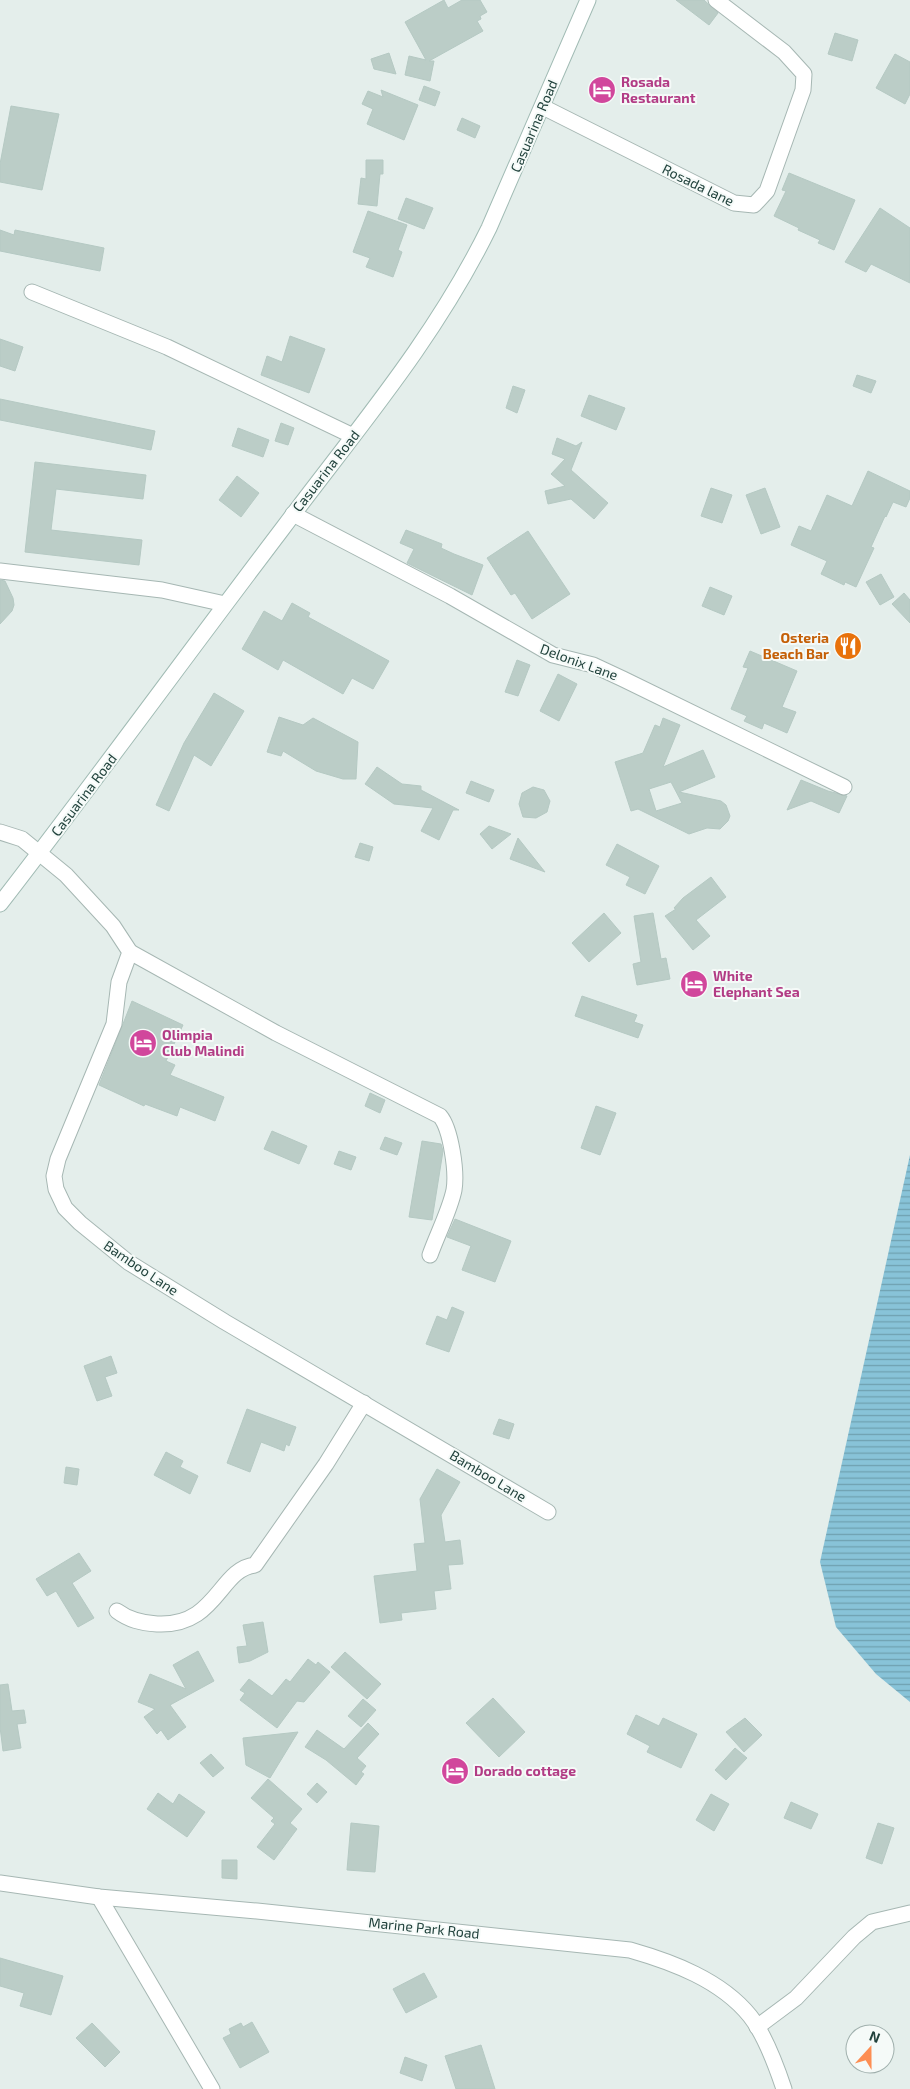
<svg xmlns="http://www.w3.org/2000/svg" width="910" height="2089" font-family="'Exo 2',sans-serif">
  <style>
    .water { fill: url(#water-rules) }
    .building { fill: #bbcdc7; stroke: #b5c9c3; fill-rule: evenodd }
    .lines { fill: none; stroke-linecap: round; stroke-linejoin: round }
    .street-casing { stroke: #a6b7b3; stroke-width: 17 }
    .secondary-casing { stroke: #a1bbb4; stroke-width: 17 }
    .street { stroke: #fff; stroke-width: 15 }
    .secondary { stroke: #fff; stroke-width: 15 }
    .labels { text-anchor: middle; stroke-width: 4; stroke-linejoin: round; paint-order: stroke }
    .hotel-label { font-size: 14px; font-weight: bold; fill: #b23c85; stroke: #f5faf8; text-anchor: start }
    .street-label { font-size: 14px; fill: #21423c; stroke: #f5faf8 }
    .food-label { font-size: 14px; font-weight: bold; fill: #c56008; stroke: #f5faf8; text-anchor: end }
  </style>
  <defs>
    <pattern id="water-rules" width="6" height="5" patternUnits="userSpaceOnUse" patternTransform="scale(1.25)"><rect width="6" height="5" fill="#88c3d8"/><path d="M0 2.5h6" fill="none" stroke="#6fa0b0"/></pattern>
  </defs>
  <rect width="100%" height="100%" fill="#e4eeeb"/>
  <!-- water -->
  <polygon class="water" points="910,1155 910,1702 876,1674 836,1627 820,1562"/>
  <!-- building -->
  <g class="building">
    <polygon points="444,0 448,8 462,0 480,0 487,12 480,16 481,19 477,21 483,31 429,61 434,61 430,81 405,75 409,56 426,60 405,22"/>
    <polygon points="676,0 704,0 718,13 709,25"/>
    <polygon points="835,33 858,40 852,61 828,54"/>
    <polygon points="389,53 396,74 374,69 371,59"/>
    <polygon points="895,54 910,62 910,94 905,104 876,88"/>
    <polygon points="424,86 440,92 435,106 419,100"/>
    <polygon points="381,90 418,105 404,140 367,124 373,109 362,104 368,91 383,97"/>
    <polygon points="11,106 59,114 42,190 0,182 0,164"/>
    <polygon points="462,118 480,126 475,138 457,130"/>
    <polygon points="366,160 383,160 383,174 380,174 377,206 358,204 361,178 366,179"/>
    <polygon points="789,173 855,200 834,250 818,243 820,240 798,230 799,228 774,216 786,191 782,190"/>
    <polygon points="406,198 433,208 424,229 398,219"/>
    <polygon points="880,208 910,228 910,283 871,264 866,272 845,262"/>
    <polygon points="368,211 407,225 398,250 402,252 393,277 366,267 370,258 353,252"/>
    <polygon points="0,230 14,235 15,230 104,248 100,271 0,251"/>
    <polygon points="290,336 325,349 309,393 261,375 267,356 282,362"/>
    <polygon points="0,339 23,347 15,371 0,366"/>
    <polygon points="857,375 876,381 871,393 853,386"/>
    <polygon points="513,386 525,390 517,413 506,408"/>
    <polygon points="589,395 625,408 616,430 581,416"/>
    <polygon points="0,399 155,431 151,450 0,420"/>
    <polygon points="281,423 294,428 288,445 275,441"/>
    <polygon points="238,428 269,440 263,457 232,446"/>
    <polygon points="557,438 576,446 582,442 571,470 608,503 594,519 571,499 548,504 545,491 565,486 551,474 565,459 552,454"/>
    <polygon points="35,462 146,475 143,499 56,489 51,530 142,540 139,565 25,552"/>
    <polygon points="868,471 910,491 910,498 906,507 893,502 886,517 885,516 871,547 874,548 856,587 845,582 844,585 821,574 827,561 791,545 799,526 811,531 827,495 852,506"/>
    <polygon points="237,476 259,493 241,517 219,500"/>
    <polygon points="711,488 732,495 722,523 701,516"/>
    <polygon points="765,488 780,527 761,534 746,495"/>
    <polygon points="406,530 442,544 441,548 454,554 483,565 472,595 407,563 414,549 400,543"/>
    <polygon points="528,531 570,594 532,619 515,593 511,595 487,558"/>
    <polygon points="881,574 894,597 880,605 866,582"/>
    <polygon points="0,580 5,581 13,598 14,605 12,611 0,624"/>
    <polygon points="710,587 732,596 724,615 702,606"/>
    <polygon points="904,593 910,600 910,623 892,604"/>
    <polygon points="292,603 310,613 308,617 389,661 373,689 352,678 343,694 283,660 278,670 242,649 264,611 282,621"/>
    <polygon points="750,651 797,671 782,707 796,712 787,733 764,723 762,729 744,721 747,716 731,709 748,668 743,667"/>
    <polygon points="517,660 530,665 518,696 505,692"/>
    <polygon points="558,674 577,684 559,721 540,711"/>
    <polygon points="214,693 244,711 211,766 194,755 169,811 156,805 184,743"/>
    <polygon points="279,717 303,725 313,718 358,742 356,779 343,779 316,771 283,751 281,756 267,752"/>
    <path d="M663 718 680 725 663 767 703 750 715 777 679 792 721 801 726 805 730 816 728 821 720 829 707 828 689 834 638 809 631 811 615 762 643 753 655 725 660 727ZM671 782 682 803 656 811 649 789Z"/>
    <polygon points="377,767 402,784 421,786 421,790 459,810 453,810 439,840 421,831 433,808 394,804 365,784"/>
    <polygon points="801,780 828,791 847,796 839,813 811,801 787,810"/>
    <polygon points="471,781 494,790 489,802 466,793"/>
    <polygon points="533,787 544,790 550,801 547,812 536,818 523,817 519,804 522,793"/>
    <polygon points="489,826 511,834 492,849 480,834"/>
    <polygon points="518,838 545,872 510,859"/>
    <polygon points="360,843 373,847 369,861 355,857"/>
    <polygon points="617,844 659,866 645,894 626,885 630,877 606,865"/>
    <polygon points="711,877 726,897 696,920 710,936 693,950 665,916 676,909 674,908 683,898"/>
    <polygon points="604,913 621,933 589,962 572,943"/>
    <polygon points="653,913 661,959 666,958 670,979 637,985 633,964 641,962 634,916"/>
    <polygon points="582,996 637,1015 634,1022 643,1025 638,1038 575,1016"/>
    <polygon points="132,1001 183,1025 166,1061 175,1065 170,1075 224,1097 215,1121 180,1107 177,1116 145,1104 144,1106 99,1085"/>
    <polygon points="370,1093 385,1100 380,1113 365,1106"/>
    <polygon points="596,1106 616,1113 600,1155 581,1148"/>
    <polygon points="272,1131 307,1146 299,1164 264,1149"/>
    <polygon points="385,1137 402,1143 397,1155 380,1149"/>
    <polygon points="422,1141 441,1144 443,1151 432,1220 409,1217"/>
    <polygon points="339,1151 356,1157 351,1170 334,1164"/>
    <polygon points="455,1219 511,1241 495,1282 462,1270 471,1246 447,1237"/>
    <polygon points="452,1307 464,1312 449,1352 426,1344 437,1316 447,1320"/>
    <polygon points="111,1356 117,1373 105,1377 112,1396 97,1401 84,1366"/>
    <polygon points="247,1409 296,1427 289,1446 286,1444 284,1451 261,1442 250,1472 227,1463"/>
    <polygon points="499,1419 514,1424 509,1439 493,1434"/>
    <polygon points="166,1452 183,1461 180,1467 198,1476 190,1494 154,1475"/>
    <polygon points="66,1467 79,1469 77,1485 64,1483"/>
    <polygon points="437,1469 460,1482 441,1515 445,1542 460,1540 463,1564 448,1565 451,1589 434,1591 436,1609 401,1613 402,1620 380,1623 374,1576 417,1571 414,1544 425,1543 420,1499"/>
    <polygon points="79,1553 91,1571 72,1583 94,1618 78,1627 56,1591 47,1596 36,1579"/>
    <polygon points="263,1622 268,1652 250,1661 239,1663 237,1647 247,1646 243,1625"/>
    <polygon points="198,1651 214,1681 170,1705 186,1727 168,1740 161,1730 157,1734 144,1717 155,1709 138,1702 150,1674 186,1689 173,1665"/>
    <polygon points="345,1652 381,1684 367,1699 331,1667"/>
    <polygon points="308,1659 316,1665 318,1662 330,1672 304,1702 297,1701 277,1728 240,1700 245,1693 240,1690 249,1679 272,1696 286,1679 290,1682"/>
    <polygon points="8,1684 12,1711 24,1710 26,1723 17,1724 21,1748 3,1751 0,1727 0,1685"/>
    <polygon points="493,1698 525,1732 499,1757 466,1723"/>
    <polygon points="363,1699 376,1710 361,1727 348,1716"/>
    <polygon points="636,1715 659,1726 663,1718 697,1734 681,1768 647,1752 650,1746 627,1734"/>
    <polygon points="745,1718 762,1735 744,1752 726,1732"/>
    <polygon points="368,1723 379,1734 357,1758 366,1766 361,1772 364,1774 356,1785 326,1760 305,1747 317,1730 344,1749"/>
    <polygon points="298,1732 270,1778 246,1765 243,1738"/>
    <polygon points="735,1748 747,1758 726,1780 715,1770"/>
    <polygon points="211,1754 224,1768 213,1777 200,1763"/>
    <polygon points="268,1779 302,1809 290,1823 297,1829 274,1860 257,1847 275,1824 271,1821 274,1818 251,1798"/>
    <polygon points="317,1783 327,1792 317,1803 307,1794"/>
    <polygon points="158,1793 173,1804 179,1794 205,1812 187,1837 147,1809"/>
    <polygon points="711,1794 729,1804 714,1831 696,1820"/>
    <polygon points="791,1802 818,1814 811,1829 784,1818"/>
    <polygon points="351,1823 379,1826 375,1872 347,1870"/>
    <polygon points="878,1823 894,1828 882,1864 866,1858"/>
    <polygon points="222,1860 237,1860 237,1879 222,1878"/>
    <polygon points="0,1958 63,1976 51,2015 20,2006 24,1993 0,1986"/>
    <polygon points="424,1973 437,1997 406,2013 393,1989"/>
    <polygon points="252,2022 269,2052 240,2068 223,2038 231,2034 229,2029 241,2023 243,2027"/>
    <polygon points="92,2023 120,2052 105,2067 76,2038"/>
    <polygon points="481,2045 495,2089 456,2089 445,2056"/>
    <polygon points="405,2057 427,2065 422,2081 400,2073"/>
  </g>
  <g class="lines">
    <!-- street casing -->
    <g class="street-casing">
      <g id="street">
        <polyline points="543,107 734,203 754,205 767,191 803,90 804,74 784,52 716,0"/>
        <polyline points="32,292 167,347 353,436"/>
        <polyline points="293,514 450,596 553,655 593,665 623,679 844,787"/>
        <polyline points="0,571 162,590 225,604"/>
        <polyline points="0,832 22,839 66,875 113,926 130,952 119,982 114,1024 58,1159 54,1176 56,1189 65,1208 80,1223 128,1262 225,1322 548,1512"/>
        <path d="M130 952 276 1033 440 1116C451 1129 457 1172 454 1190 450 1210 437 1235 430 1255"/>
        <path d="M117 1611C129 1620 141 1623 157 1624 217 1627 219 1569 255 1565L326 1464 364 1403"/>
        <path d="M0 1883 99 1897 257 1911 630 1950C672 1962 721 1980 750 2016 765 2035 776 2065 784 2089"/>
        <polyline points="99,1897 212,2089"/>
        <polyline points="757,2027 796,1998 854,1937 872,1922 910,1913"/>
      </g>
    </g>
    <!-- secondary casing -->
    <g class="secondary-casing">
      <path id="secondary" d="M0 904C96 780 188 653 283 528 357 429 434 340 489 228L588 0"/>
    </g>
    <!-- street -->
    <use href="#street" class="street"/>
    <!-- secondary -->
    <use href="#secondary" class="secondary"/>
  </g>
  <!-- icons -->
  <defs>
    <g id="hotel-disc" transform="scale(1.4375)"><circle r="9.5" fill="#d1479c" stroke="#f5faf8"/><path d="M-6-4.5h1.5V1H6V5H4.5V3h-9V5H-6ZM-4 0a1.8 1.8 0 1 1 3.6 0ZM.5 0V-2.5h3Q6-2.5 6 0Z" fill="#fff"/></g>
    <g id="restaurant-disc" transform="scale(1.4375)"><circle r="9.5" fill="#e8710a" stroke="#f5faf8"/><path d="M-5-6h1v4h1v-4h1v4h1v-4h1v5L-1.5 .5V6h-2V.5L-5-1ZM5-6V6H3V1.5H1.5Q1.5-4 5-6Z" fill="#fff"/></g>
  </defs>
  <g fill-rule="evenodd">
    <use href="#hotel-disc" x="602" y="90"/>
    <use href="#restaurant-disc" x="848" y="646"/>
    <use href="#hotel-disc" x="694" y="984"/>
    <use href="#hotel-disc" x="143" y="1043"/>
    <use href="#hotel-disc" x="455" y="1771"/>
  </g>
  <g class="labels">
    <!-- hotel labels -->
    <g class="hotel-label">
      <text x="621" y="87">Rosada<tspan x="621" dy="16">Restaurant</tspan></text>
      <text x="713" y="981">White<tspan x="713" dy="16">Elephant Sea</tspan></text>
      <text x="162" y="1040">Olimpia<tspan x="162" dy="16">Club Malindi</tspan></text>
      <text x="474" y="1776">Dorado cottage</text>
    </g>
    <!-- street labels -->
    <g class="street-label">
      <text transform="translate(534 126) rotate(-67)" y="5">Casuarina Road</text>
      <text transform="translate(698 185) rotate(26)" y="5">Rosada lane</text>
      <text transform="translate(326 471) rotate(-52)" y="5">Casuarina Road</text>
      <text transform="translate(579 662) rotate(20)" y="5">Delonix Lane</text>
      <text transform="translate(84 795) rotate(-53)" y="5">Casuarina Road</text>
      <text transform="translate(141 1268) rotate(34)" y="5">Bamboo Lane</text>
      <text transform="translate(488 1476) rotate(31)" y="5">Bamboo Lane</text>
      <text transform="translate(424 1928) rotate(6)" y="5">Marine Park Road</text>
    </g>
    <!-- food labels -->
    <g class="food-label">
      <text x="829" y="643">Osteria<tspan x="829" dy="16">Beach Bar</tspan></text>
    </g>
  </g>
  <!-- north arrow -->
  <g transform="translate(870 2049) rotate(21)"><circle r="24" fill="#f5faf8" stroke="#a0b0ad"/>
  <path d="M0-4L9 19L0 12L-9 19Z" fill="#fd8e53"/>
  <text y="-8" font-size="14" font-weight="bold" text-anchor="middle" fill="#21423c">N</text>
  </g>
</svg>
